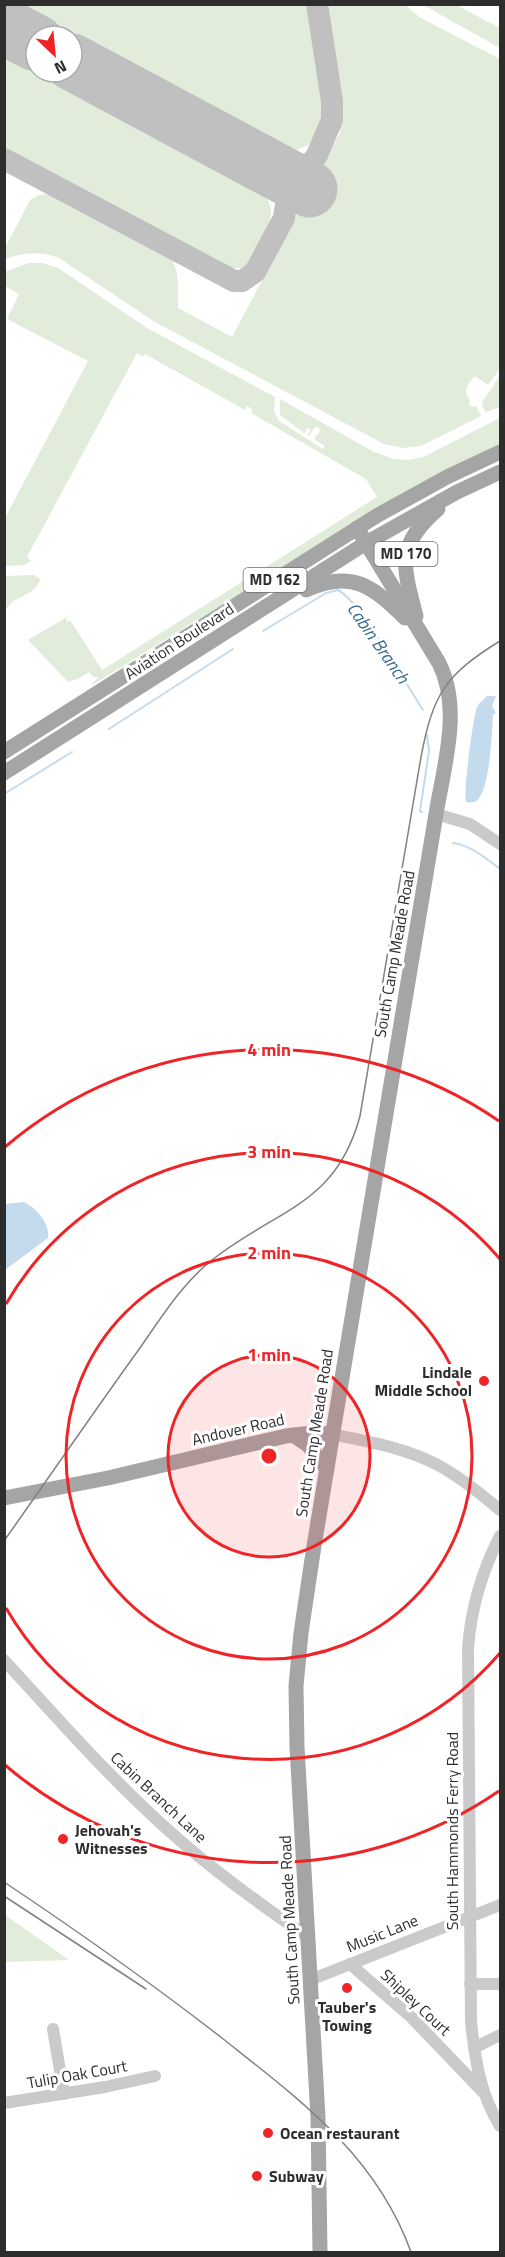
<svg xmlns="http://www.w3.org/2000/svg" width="505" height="2257" font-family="'Titillium Web',sans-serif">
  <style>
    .green { fill: #e2ecda }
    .water { fill: #c4dbed }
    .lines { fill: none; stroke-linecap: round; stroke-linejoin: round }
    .stream { stroke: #c4dbed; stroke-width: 2 }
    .taxiway { stroke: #c0c0c0; stroke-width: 22 }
    .runway { stroke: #c0c0c0; stroke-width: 57 }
    .minor { stroke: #cacaca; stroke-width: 12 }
    .major { stroke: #a5a5a5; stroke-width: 15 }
    .tram { stroke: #828282; stroke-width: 1.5 }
    .ring { fill: none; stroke: #ef2427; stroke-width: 3 }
    .poi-dot { fill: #ef2427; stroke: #fff; stroke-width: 2 }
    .labels { text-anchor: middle; stroke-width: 6; stroke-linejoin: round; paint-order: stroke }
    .shield { fill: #fff; stroke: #6c6c6c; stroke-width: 1.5 }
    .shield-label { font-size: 15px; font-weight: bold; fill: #2d2d2d }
    .street-label { font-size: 16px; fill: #2d2d2d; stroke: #fff }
    .poi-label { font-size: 16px; font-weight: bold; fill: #2d2d2d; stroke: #fff; text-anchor: start }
    .water-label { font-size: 18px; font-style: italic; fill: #376a94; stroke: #fff }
    .centre { fill: #ef2427; stroke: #fff; stroke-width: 3 }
    .ring-label { font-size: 18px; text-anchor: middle; font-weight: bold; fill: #ef2427; stroke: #fff; stroke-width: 6; stroke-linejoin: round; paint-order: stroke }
  </style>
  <rect width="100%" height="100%" fill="#fff"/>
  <!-- green -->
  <g class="green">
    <path d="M5 5H307L323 104C327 140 303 159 269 147L72 41V36H62Z"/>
    <path d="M328 5H405L419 17 500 59V369L488 385 475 376C468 383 462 391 470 400L469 405 472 407 476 406 481 415 479 417 421 446 403 448 384 444 155 322 59 258C39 250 23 253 5 259V248L30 200 39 195 49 194 170 258C181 271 177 292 178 308L232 337 340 133 343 105Z"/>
    <polygon points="423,5 456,5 500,28 500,48"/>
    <path d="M4 49 36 65V72H48L256 184C265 192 270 201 271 213 271 225 256 258 246 265 241 269 235 269 228 267L5 147Z"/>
    <polygon points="29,263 42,263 58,268 147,328 275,397 274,412 279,421 323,449 325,446 314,439 320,431 319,428 315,427 309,436 307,435 311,430 308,428 304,433 280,415 280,399 374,452 394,459 409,460 423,457 500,418 500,446 227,605 192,623 91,686 98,677 93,677 89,672 78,679 68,682 28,640 67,617 66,622 70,620 102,670 377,497 366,479 251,413 252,409 247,406 245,410 145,354 143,357 137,353 27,557 31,561 24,565 5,566 5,518 88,361 7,319 19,294 5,286 4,272"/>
    <polygon points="500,375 500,407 486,412 482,406 483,401"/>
    <path d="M34 575 40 579C36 596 12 596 5 611V576Z"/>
    <polygon points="5,1915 69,1960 5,1962"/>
  </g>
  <!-- water -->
  <g class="water">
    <path d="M487 696H496L492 706 496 713 493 715C492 733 490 784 479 798 476 803 471 803 466 802 463 792 473 719 477 707 479 703 484 699 487 696Z"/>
    <path d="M24 1202C36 1208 50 1223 48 1238L5 1270V1204Z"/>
  </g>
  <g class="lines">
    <!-- stream -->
    <g class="stream">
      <path d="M263 631 326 593 338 590C362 603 405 683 423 710"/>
      <polyline points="109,729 233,649"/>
      <polyline points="4,794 72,752"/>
      <polyline points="422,812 420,811 429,751 427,735"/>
      <path d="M453 843C470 845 487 859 500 869"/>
    </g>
    <!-- taxiway -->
    <g class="taxiway">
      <polyline points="4,159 234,281 242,281 255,272 284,218 287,198 276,172"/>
      <polyline points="276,172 295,170 312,162 317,155 332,120 332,101 317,4"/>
    </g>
    <!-- runway -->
    <g class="runway">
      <polyline points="4,26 36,43"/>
      <polyline points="72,62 309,189"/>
    </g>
    <!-- minor -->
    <g class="minor">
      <polyline points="436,814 470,824 500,844"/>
      <path d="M332 1434C368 1442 403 1447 436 1464 459 1476 480 1493 500 1510"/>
      <path d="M500 1536C482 1571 471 1608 468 1648L471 2022C475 2059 480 2094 500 2126"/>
      <path d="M4 1660C57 1718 109 1777 167 1829 211 1869 260 1904 309 1938"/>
      <polyline points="350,1964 411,2017 483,2092"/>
      <polyline points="310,1980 500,1905"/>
      <polyline points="470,1984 500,1984"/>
      <polyline points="53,2029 64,2094"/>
      <polyline points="474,2048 500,2035"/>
      <polyline points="4,2103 105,2087 155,2076"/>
    </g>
    <!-- major -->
    <g class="major">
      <path d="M306 590C352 569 372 586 405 618"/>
      <path d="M416 616C403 566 395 546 438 509"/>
      <polyline points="4,752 378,515 447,477 500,452"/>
      <polyline points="4,773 366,543 457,492 500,472"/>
      <polyline points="293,1435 308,1445 327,1469"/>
      <polyline points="4,1498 108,1478 286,1436 313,1433 332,1434"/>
      <path d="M320 2252 318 2117 297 1747 296 1686 301 1633 314 1546 436 814C444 765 462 709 439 663L357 528"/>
    </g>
    <!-- tram -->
    <g class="tram">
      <path d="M4 1541C47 1480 89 1419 132 1359 157 1325 179 1286 212 1260 276 1209 336 1206 360 1116L421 757C433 694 445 675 500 641"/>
      <path d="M4 1882C79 1932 151 1983 222 2038 300 2100 376 2155 411 2252"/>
      <polyline points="4,1896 146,1989"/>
    </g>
  </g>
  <!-- distance rings -->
  <circle cx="269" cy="1456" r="101" fill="#ef2427" fill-opacity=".12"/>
  <g class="ring">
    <circle cx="269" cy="1456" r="101"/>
    <circle cx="269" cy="1456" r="203"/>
    <path d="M500 1653A304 304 0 0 1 6 1608M6 1304A304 304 0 0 1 500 1259"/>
    <path d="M499 1791A406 406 0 0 1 5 1765M5 1147A406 406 0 0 1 499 1121"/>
  </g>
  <!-- markers -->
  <g class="poi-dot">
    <circle cx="484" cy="1381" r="6"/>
    <circle cx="63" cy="1839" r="6"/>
    <circle cx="347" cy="1988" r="6"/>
    <circle cx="268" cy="2133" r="6"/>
    <circle cx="257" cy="2176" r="6"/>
  </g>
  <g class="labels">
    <!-- shield labels -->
    <g class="shield">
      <rect x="374.5" y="542" width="63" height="24" rx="4.5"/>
      <rect x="243.5" y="568" width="63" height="24" rx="4.5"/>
    </g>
    <g class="shield-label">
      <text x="406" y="559">MD 170</text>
      <text x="275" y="585">MD 162</text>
    </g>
    <!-- street labels -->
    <g class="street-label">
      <text transform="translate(179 641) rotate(-33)" y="6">Aviation Boulevard</text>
      <text transform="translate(394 954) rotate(-80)" y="6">South Camp Meade Road</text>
      <text transform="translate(238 1429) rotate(-13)" y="6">Andover Road</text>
      <text transform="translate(314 1433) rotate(-81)" y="6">South Camp Meade Road</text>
      <text transform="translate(159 1797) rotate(43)" y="6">Cabin Branch Lane</text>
      <text transform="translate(452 1831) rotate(-90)" y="6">South Hammonds Ferry Road</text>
      <text transform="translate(289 1920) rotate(-93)" y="6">South Camp Meade Road</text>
      <text transform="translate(382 1933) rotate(-22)" y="6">Music Lane</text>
      <text transform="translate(416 2002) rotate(43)" y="6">Shipley Court</text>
      <text transform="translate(77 2074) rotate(-10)" y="6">Tulip Oak Court</text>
    </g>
    <!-- poi labels -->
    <g class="poi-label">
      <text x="472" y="1378" text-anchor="end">Lindale<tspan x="472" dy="18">Middle School</tspan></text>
      <text x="75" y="1836">Jehovah's<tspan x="75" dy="18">Witnesses</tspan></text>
      <text x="347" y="2013" text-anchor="middle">Tauber's<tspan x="347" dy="18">Towing</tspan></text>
      <text x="280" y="2139">Ocean restaurant</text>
      <text x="269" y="2182">Subway</text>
    </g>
    <!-- water labels -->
    <g class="water-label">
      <text transform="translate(378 643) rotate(55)" y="6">Cabin Branch</text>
    </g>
  </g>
  <circle cx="269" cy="1456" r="9" class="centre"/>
  <g class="ring-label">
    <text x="269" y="1056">4 min</text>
    <text x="269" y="1158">3 min</text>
    <text x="269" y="1259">2 min</text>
    <text x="269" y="1361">1 min</text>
  </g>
  <!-- border -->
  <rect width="505" height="2257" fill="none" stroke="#2d2d2d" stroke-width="12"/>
  <!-- north arrow -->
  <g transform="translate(54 54) rotate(154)"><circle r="28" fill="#ffffff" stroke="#ababab" stroke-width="1.5"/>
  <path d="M0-4.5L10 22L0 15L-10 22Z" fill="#ef2427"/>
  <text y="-9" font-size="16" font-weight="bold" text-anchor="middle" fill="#2d2d2d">N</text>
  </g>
</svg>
